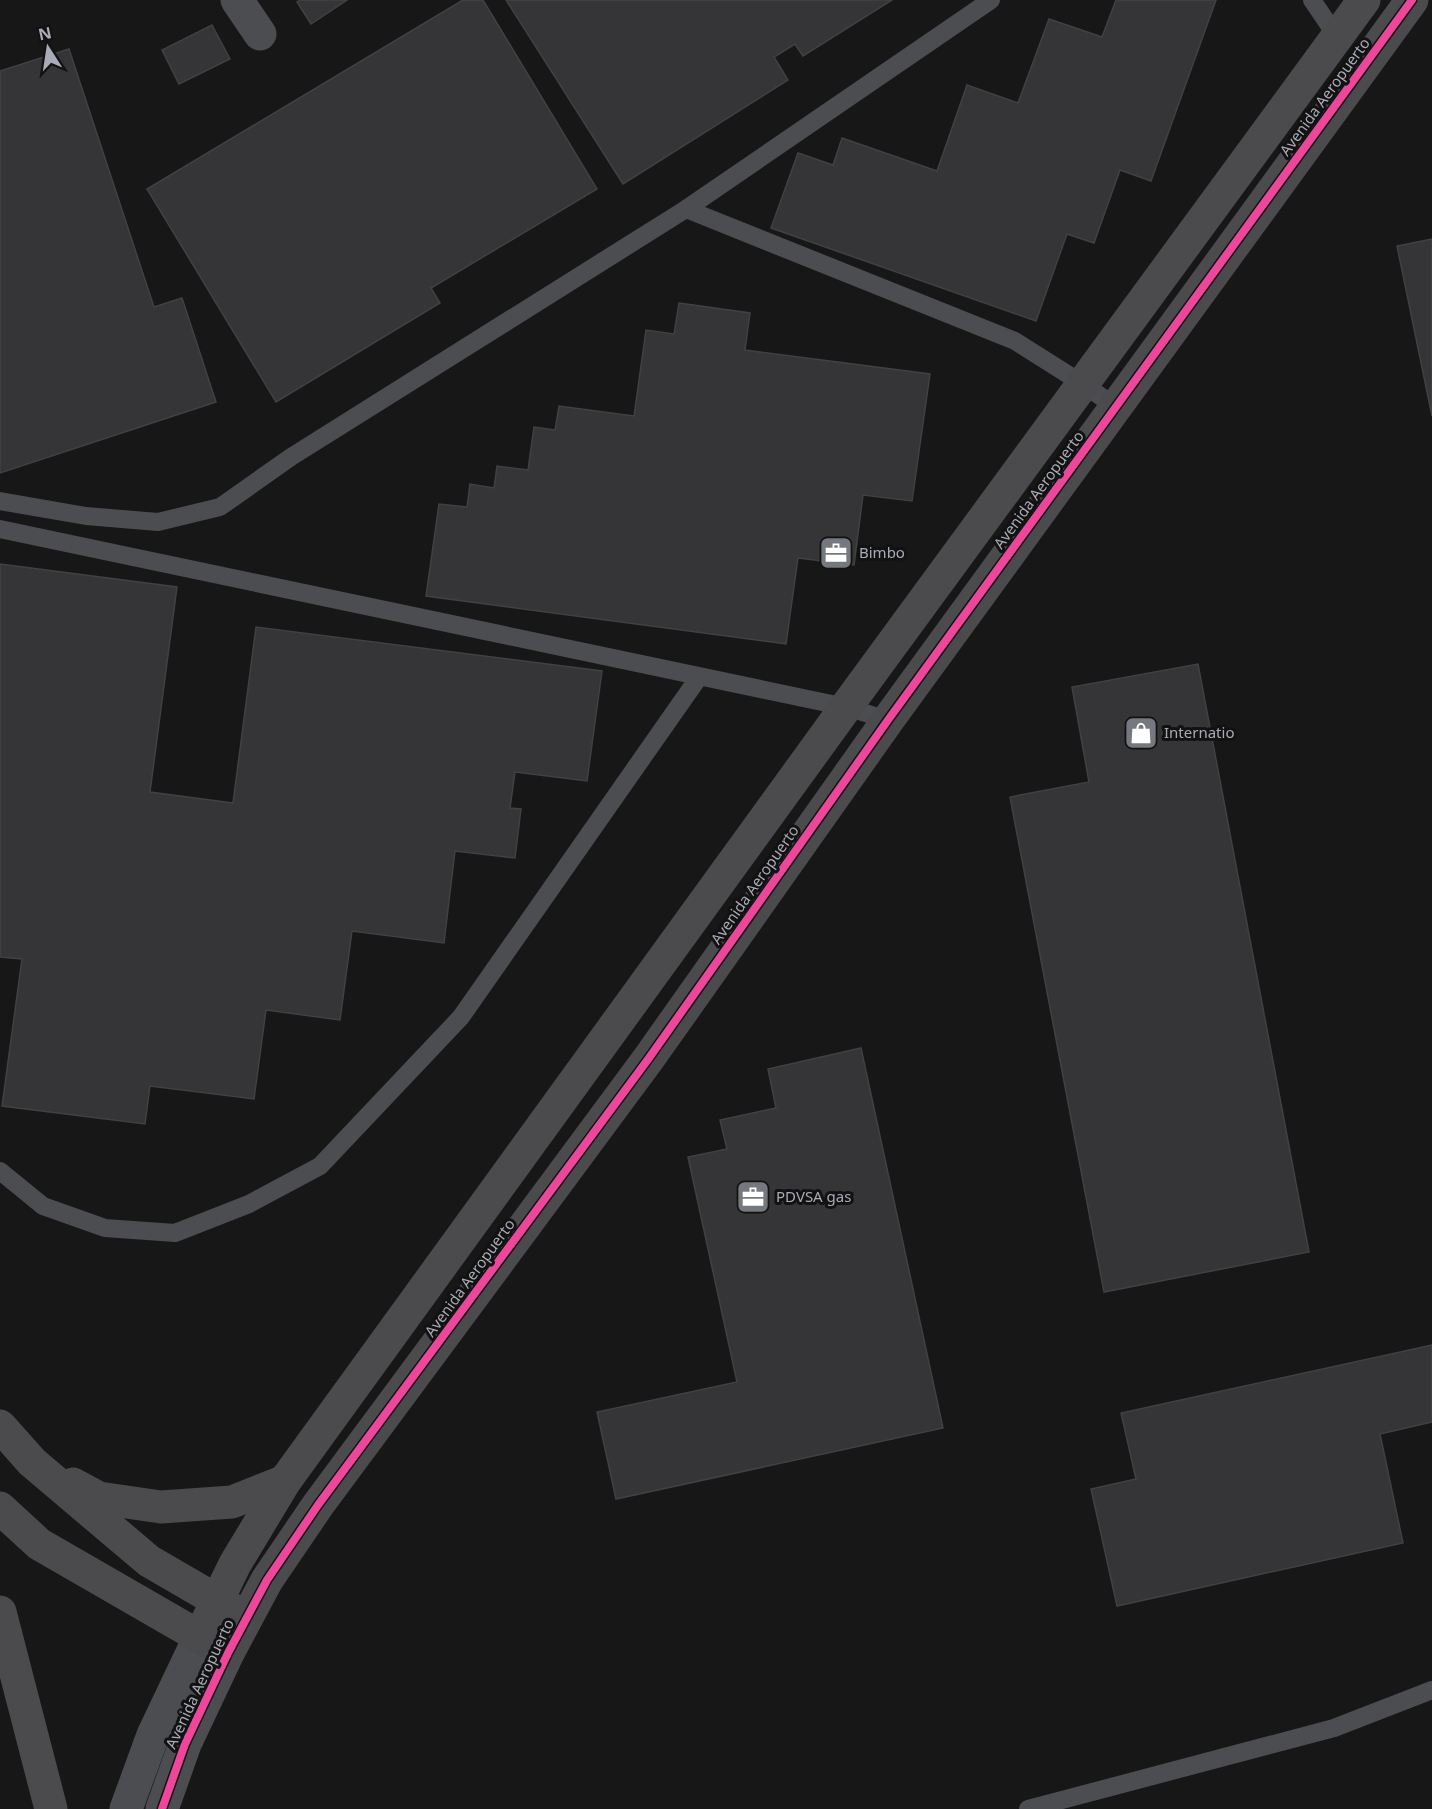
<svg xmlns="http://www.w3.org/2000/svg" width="1432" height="1809" font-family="'Noto Sans',sans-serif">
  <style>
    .building { fill: #353537; stroke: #404144; stroke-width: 1.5 }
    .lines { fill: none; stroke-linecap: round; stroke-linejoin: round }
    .lane { stroke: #4c4d50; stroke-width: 18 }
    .street { stroke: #4c4d50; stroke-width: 33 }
    .secondary { stroke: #4b4b4e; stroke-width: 33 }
    .cycleway-casing { stroke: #121213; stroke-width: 11 }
    .cycleway { stroke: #ed469a; stroke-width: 8 }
    .labels { text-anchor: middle; stroke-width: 6; stroke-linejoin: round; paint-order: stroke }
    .street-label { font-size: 15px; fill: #a9acb7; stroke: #121213 }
    .poi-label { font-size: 15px; fill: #a9acb7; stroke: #121213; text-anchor: start }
  </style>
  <rect width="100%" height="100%" fill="#171718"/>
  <!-- building -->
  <g class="building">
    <polygon points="300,0 347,0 311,24 297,2"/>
    <polygon points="463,0 483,0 597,189 431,288 440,303 276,402 147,189"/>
    <polygon points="506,0 892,0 803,56 795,44 774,57 788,80 623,184"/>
    <polygon points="1116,0 1216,0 1151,181 1120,170 1094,243 1067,234 1036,321 771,228 798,153 833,165 842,138 937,171 967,85 1018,103 1049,19 1102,37"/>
    <polygon points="212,25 230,59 179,84 162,50"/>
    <polygon points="69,49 154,307 182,298 216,402 0,473 0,71"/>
    <polygon points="1432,239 1432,416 1397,246"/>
    <polygon points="679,303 750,313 745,350 930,374 912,501 863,495 854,565 798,558 786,644 426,596 439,504 467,507 470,484 494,488 497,466 528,470 534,427 555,430 559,406 634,416 646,330 674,334"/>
    <polygon points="0,564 177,587 150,792 233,803 256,627 602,671 587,781 515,772 510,808 521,809 515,858 455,851 444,943 352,931 340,1020 266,1010 254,1099 150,1086 145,1124 2,1106 22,959 0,957"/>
    <polygon points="1198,664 1309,1252 1104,1292 1010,797 1089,782 1072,687"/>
    <polygon points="861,1048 943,1428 616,1499 597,1412 737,1382 688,1157 727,1149 720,1120 776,1108 768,1069"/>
    <polygon points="1432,1345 1432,1422 1380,1434 1403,1543 1117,1606 1091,1489 1136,1479 1121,1413"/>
  </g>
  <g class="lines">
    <!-- lane -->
    <g class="lane">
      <polyline points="1312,0 1337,37"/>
      <polyline points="686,209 1015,341 1083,384 1116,407"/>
      <polyline points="0,501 86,516 158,522 220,507 291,457 686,209 991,0"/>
      <polyline points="0,529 846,707 888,720"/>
      <polyline points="0,1171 43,1206 105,1228 175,1233 249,1204 320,1166 461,1017 699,677"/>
      <polyline points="1028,1809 1334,1728 1432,1690"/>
    </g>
    <!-- street -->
    <g class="street">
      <polyline points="237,0 260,34"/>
      <polyline points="126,1809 153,1735 200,1636"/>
      <polyline points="162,1809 185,1744 228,1653"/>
    </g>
    <!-- secondary -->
    <g class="secondary">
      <polyline points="0,1426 32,1462 149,1561 235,1611"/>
      <polyline points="73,1484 99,1498 161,1507 232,1502 285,1481"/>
      <polyline points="0,1508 39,1544 228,1653 267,1580 318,1505 649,1058 888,720 1412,0"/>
      <polyline points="0,1612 51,1809"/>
      <polyline points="200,1636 235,1564 285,1481 846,707 1364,0"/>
    </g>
    <!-- cycleway casing -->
    <g class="cycleway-casing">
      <polyline id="cycleway" points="162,1809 185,1744 228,1653 267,1580 318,1505 649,1058 888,720 1412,0"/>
    </g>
    <!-- cycleway -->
    <use href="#cycleway" class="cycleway"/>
  </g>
  <!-- icons -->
  <defs>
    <g id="office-square" transform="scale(1.725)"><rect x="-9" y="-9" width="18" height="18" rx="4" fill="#76787f" stroke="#121213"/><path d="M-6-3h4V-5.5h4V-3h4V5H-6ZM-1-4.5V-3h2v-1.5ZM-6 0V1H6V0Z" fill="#fff"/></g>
    <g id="shop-square" transform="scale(1.725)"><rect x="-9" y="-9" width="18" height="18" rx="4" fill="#76787f" stroke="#121213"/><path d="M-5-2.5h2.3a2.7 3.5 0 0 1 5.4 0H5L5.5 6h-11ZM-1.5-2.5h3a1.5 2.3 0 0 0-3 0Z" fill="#fff"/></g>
  </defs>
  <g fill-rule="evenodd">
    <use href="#office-square" x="836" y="553"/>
    <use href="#shop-square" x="1141" y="733"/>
    <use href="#office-square" x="753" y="1197"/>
  </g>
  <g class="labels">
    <!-- street labels -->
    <g class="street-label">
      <text transform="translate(1325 97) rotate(-54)" y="5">Avenida Aeropuerto</text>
      <text transform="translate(1039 490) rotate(-54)" y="5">Avenida Aeropuerto</text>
      <text transform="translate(755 885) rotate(-55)" y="5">Avenida Aeropuerto</text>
      <text transform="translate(470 1278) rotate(-54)" y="5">Avenida Aeropuerto</text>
      <text transform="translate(200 1684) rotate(-65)" y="5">Avenida Aeropuerto</text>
    </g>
    <!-- poi labels -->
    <g class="poi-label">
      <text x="859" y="558">Bimbo</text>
      <text x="1164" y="738">Internatio</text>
      <text x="776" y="1202">PDVSA gas</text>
    </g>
  </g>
  <!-- north arrow -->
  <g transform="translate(48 48) rotate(348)" stroke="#121213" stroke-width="4.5" paint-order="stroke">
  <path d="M0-4.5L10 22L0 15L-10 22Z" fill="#a9acb7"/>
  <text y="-9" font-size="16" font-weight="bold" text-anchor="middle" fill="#a9acb7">N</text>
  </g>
</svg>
